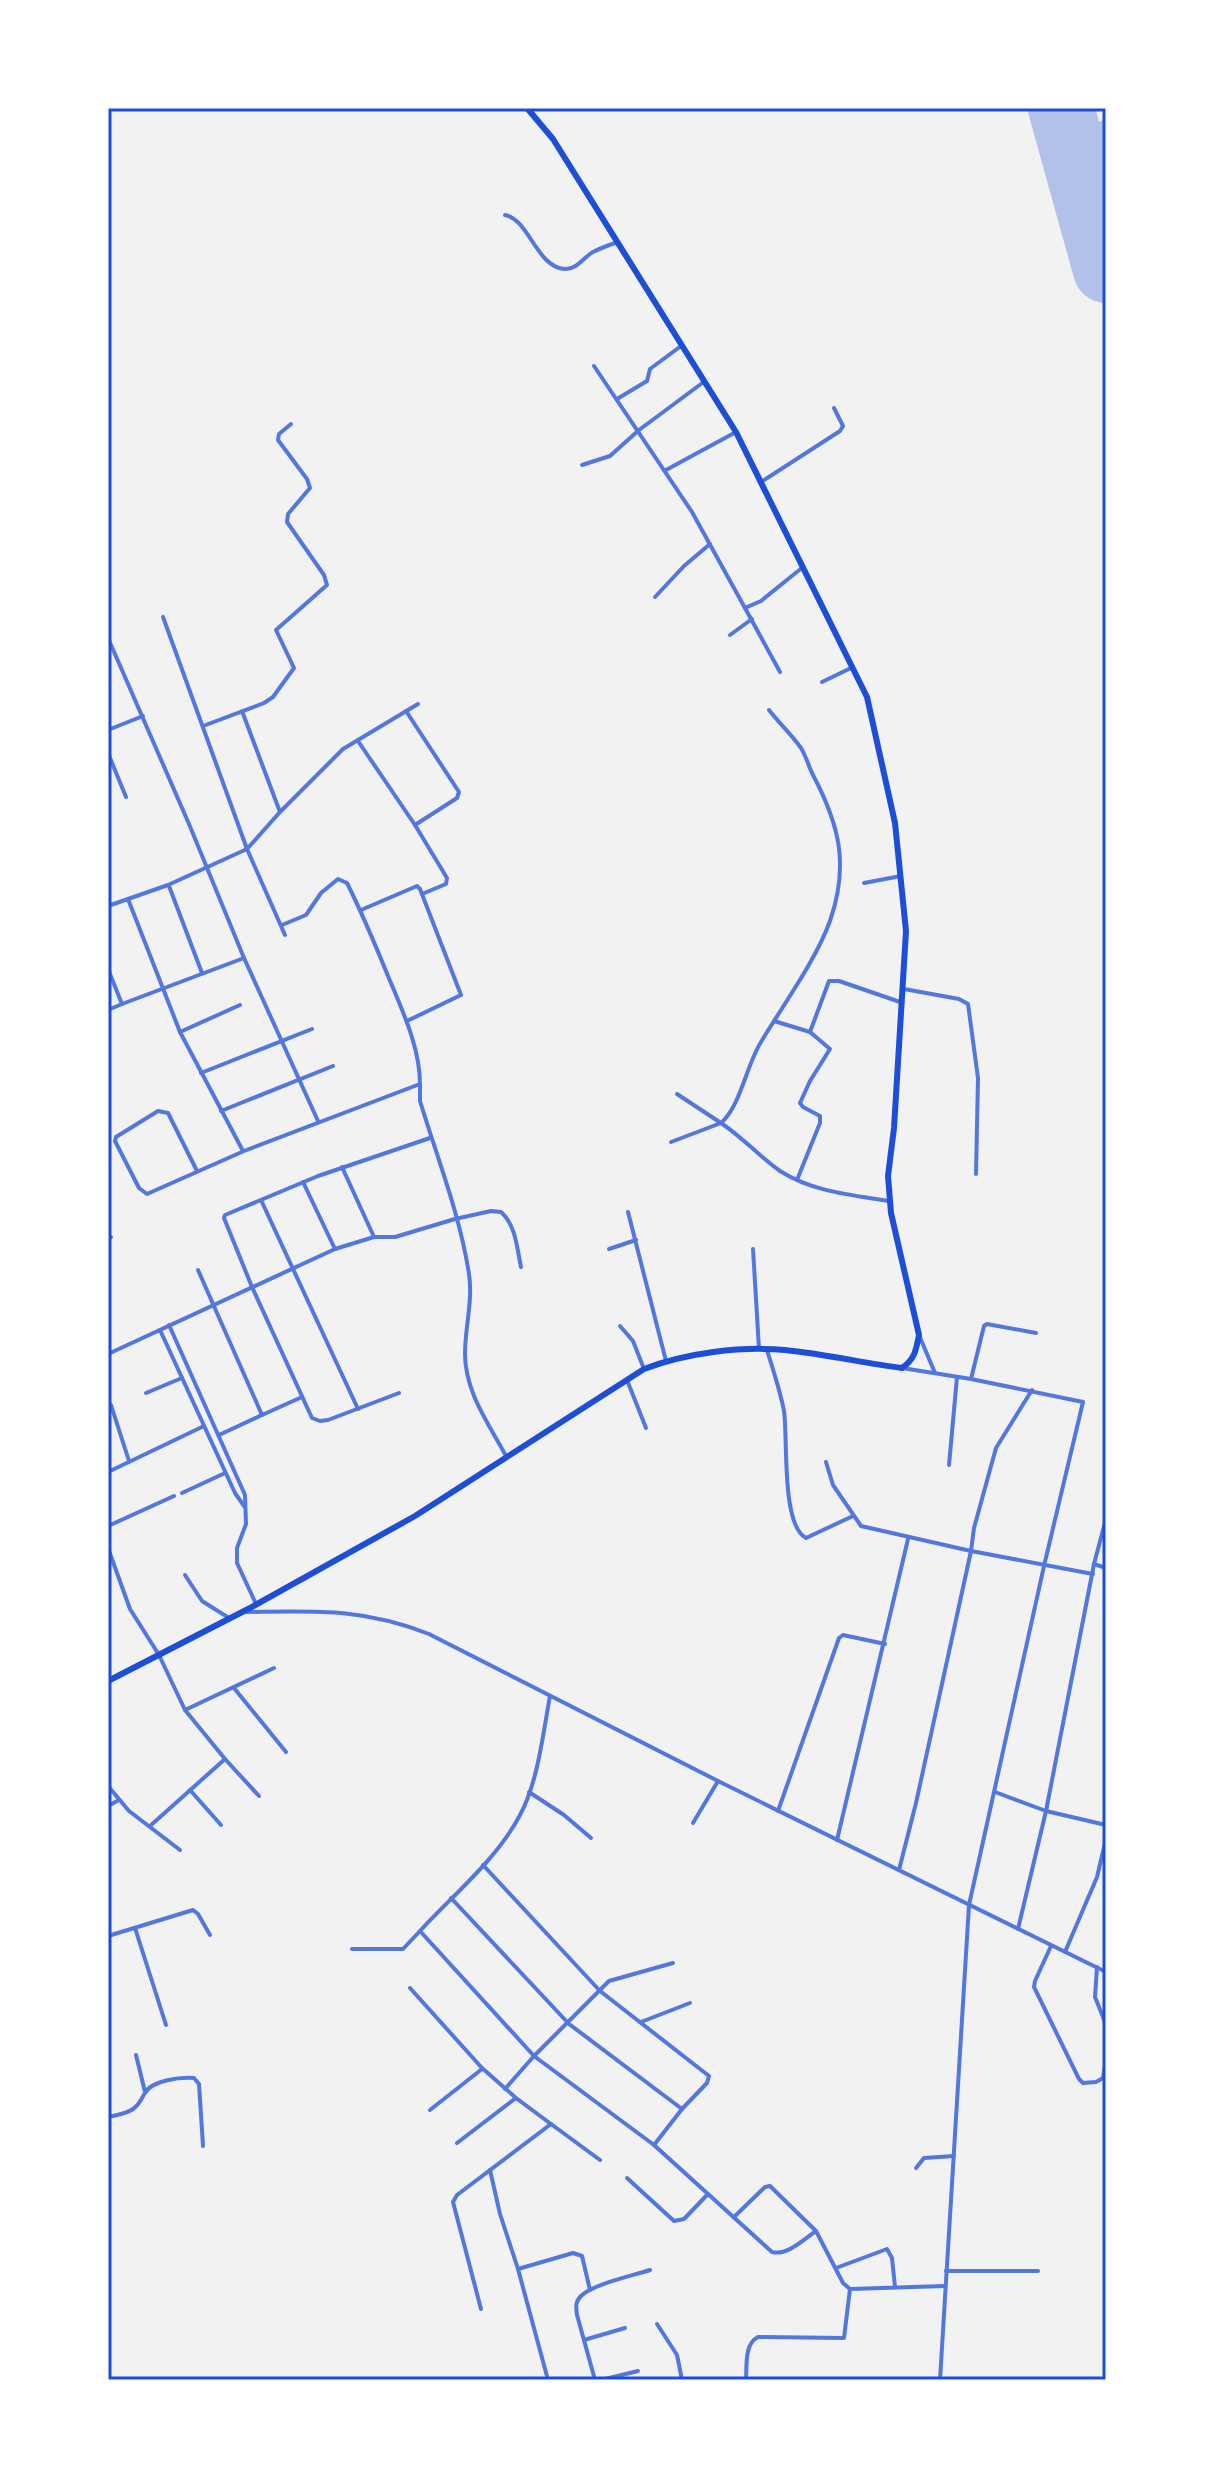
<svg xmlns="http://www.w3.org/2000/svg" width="1214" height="2488" font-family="'Noto Sans',sans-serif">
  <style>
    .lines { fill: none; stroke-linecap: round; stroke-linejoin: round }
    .taxiway { stroke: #b2c1ea; stroke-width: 26 }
    .runway { stroke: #b2c1ea; stroke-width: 66 }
    .minor { stroke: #5277de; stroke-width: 4 }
    .secondary { stroke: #1d4ed8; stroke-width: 6 }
    .neatline { fill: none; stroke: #1d4ed8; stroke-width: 3 }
  </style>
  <rect width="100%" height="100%" fill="#f2f2f2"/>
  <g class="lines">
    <!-- taxiway -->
    <polyline class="taxiway" points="1084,192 1090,158 1106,133"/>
    <!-- runway -->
    <polyline class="runway" points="1061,108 1106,270"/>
    <!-- minor -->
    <g class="minor">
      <path d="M505 215C529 219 537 269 566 269 577 269 584 257 593 252 601 248 609 245 618 242"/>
      <polyline points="594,366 692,512 745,608 761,601 803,567"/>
      <polyline points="617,399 647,381 650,369 681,346"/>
      <polyline points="582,465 610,456 639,430 705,381"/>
      <polyline points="666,470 736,432"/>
      <polyline points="761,482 840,431 843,426 834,408"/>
      <polyline points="655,597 684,566 710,544"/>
      <polyline points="745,608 780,672"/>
      <polyline points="163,617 247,849 285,935"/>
      <polyline points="730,635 752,619"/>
      <polyline points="108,638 189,824 244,958 318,1121"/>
      <polyline points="822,682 853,667"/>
      <path d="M769 710C779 723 792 735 801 748 806 756 809 767 813 775 840 826 849 866 830 921 815 962 783 1005 761 1042 746 1066 741 1105 721 1123 742 1137 760 1157 780 1171 813 1192 852 1195 889 1201"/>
      <polyline points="242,711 280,812"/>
      <polyline points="406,711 459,792 457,798 415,825"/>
      <polyline points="203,726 264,703 273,697 294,668 276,630 327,585 324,575 287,522 288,514 310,488 307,479 278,440 279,434 291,424"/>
      <polyline points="108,730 143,716"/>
      <polyline points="358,741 415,825 447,878 446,884 422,894"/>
      <polyline points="108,753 126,797"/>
      <polyline points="864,883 901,876"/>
      <polyline points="169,886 202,973"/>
      <polyline points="128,899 180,1032 243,1151"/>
      <polyline points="108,906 168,885 247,849 280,812 343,749 418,704"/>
      <polyline points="361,910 417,886 420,889 461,995 407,1021"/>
      <path d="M282 925 306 915 321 893 338 879 347 883C362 913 375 944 388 976 402 1010 420 1047 420 1084"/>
      <polyline points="108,969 122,1004 244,958"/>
      <polyline points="904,989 959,999 968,1004 978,1078 976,1174"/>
      <polyline points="108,1010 122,1004"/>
      <polyline points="774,1021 810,1032 829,981 839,981 900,1002"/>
      <polyline points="180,1032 240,1005"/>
      <polyline points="201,1073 312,1029"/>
      <polyline points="221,1111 333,1066"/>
      <polyline points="671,1142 721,1123 677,1094"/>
      <polyline points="342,1167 374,1237"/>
      <path d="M197 1171 168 1113 158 1111 116 1137 115 1141 139 1188 147 1194 244 1151 420 1084V1101C437 1157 460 1215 469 1274 473 1301 465 1327 465 1354 465 1392 489 1424 506 1456"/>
      <polyline points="797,1180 820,1123 820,1116 803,1107 800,1103 810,1081 830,1049 810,1032"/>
      <polyline points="303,1182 335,1249"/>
      <polyline points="261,1200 358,1409"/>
      <polyline points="628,1212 666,1361"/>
      <polyline points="108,1239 111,1237"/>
      <polyline points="609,1249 636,1240"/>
      <polyline points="753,1249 759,1349"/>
      <polyline points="198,1270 262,1415 219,1435"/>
      <polyline points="169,1325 245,1495 246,1524 237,1548 237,1563 256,1604"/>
      <polyline points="620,1326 633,1341 644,1369"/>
      <polyline points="160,1330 235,1493 244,1506"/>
      <polyline points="919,1335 935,1373"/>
      <path d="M767 1350C773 1370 780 1390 784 1411 788 1438 781 1525 806 1538L853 1516"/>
      <path d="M108 1354 335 1249 374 1237H395L455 1219 491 1211 501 1212C516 1225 517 1249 521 1267"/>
      <polyline points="902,1368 971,1379 1083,1402 1044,1566 969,1905 940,2380"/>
      <polyline points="971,1379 984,1326 987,1324 1036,1333"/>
      <polyline points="627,1380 646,1428"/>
      <polyline points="146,1393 182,1378"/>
      <polyline points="399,1393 328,1420 320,1421 312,1418 252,1287 224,1218 225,1215 318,1176 430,1138"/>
      <polyline points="111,1405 129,1461"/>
      <polyline points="262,1415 302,1397"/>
      <polyline points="826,1462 833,1485 861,1526 971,1551 974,1528 996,1448 1032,1390"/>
      <polyline points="949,1465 957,1377"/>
      <polyline points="108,1472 204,1426"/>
      <polyline points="182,1493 225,1473"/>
      <polyline points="108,1526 174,1496"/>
      <polyline points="108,1548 130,1609 159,1655 185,1710 225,1759 259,1796"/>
      <polyline points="1094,1564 1106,1568"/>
      <polyline points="185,1575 202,1601 229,1618"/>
      <path d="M247 1612C316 1611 363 1608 429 1634L718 1781 1106 1972"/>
      <polyline points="234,1688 286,1752"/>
      <path d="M550 1696C543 1733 538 1782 520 1815 497 1859 454 1894 420 1931L534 2056 609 1981 673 1963"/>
      <polyline points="185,1710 274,1668"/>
      <polyline points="108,1786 129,1811 180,1850"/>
      <polyline points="190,1790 221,1825"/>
      <polyline points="529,1792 564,1815 591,1838"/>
      <polyline points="995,1792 1046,1811 1106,1825"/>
      <polyline points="108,1806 119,1800"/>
      <polyline points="778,1811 839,1638 843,1635 885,1644"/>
      <polyline points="693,1823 718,1781"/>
      <polyline points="150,1826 225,1759"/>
      <polyline points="837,1840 908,1539"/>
      <polyline points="483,1865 600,1991 709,2076 707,2083 682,2109 654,2145"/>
      <polyline points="899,1870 916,1803 971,1551 1093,1574"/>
      <polyline points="451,1898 569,2024 682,2109"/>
      <polyline points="135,1928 166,2025"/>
      <polyline points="1018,1929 1046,1811 1094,1564 1106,1519"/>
      <polyline points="108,1936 193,1910 198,1914 210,1935"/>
      <polyline points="1051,1946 1035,1981 1034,1987 1079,2079 1083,2083 1096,2082 1103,2078 1106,2060"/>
      <polyline points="352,1949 403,1949 420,1931"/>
      <polyline points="1065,1952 1097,1877 1106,1839"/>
      <polyline points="1097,1967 1095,1997 1105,2022"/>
      <polyline points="410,1988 482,2068 516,2098 551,2124"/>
      <polyline points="641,2022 690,2003"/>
      <polyline points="136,2055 145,2092"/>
      <path d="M505 2089 534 2056 654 2145 772 2252C787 2256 803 2240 816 2231L843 2283 850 2289 945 2286"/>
      <polyline points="430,2110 482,2069"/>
      <path d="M108 2117C116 2115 126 2114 133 2109 140 2104 141 2099 145 2093 152 2080 181 2077 194 2078L199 2084 203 2146"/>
      <polyline points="457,2143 516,2098"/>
      <polyline points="916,2168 924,2158 954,2156"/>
      <polyline points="490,2170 500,2214 518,2269 548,2380"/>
      <polyline points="627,2178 674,2221 684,2219 708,2194"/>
      <polyline points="734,2217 765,2187 770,2186 816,2231"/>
      <polyline points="836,2268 887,2249 892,2258 895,2287"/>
      <polyline points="518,2269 573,2253 582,2256 590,2290"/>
      <polyline points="946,2271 1038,2271"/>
      <polyline points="481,2309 453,2202 457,2195 551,2124 600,2160"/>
      <polyline points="657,2324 677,2355 682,2380"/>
      <polyline points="584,2340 625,2328"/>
      <path d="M595 2380 577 2315C576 2307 575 2302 581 2296 593 2284 632 2276 650 2270"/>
      <polyline points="601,2380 638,2371"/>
      <path d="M746 2380C747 2366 744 2344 758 2337L844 2338 850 2289"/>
    </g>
    <!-- secondary -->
    <path class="secondary" d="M108 1681 250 1608 415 1516 644 1369C686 1353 740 1346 785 1350 825 1354 863 1363 902 1368 915 1359 916 1350 919 1335L891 1213 888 1176 894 1128 906 931 895 823 867 697 736 432 553 139 527 108"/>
  </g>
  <!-- border -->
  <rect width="1214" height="2488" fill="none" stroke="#ffffff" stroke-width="220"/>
  <rect x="110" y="110" width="994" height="2268" class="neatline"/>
</svg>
